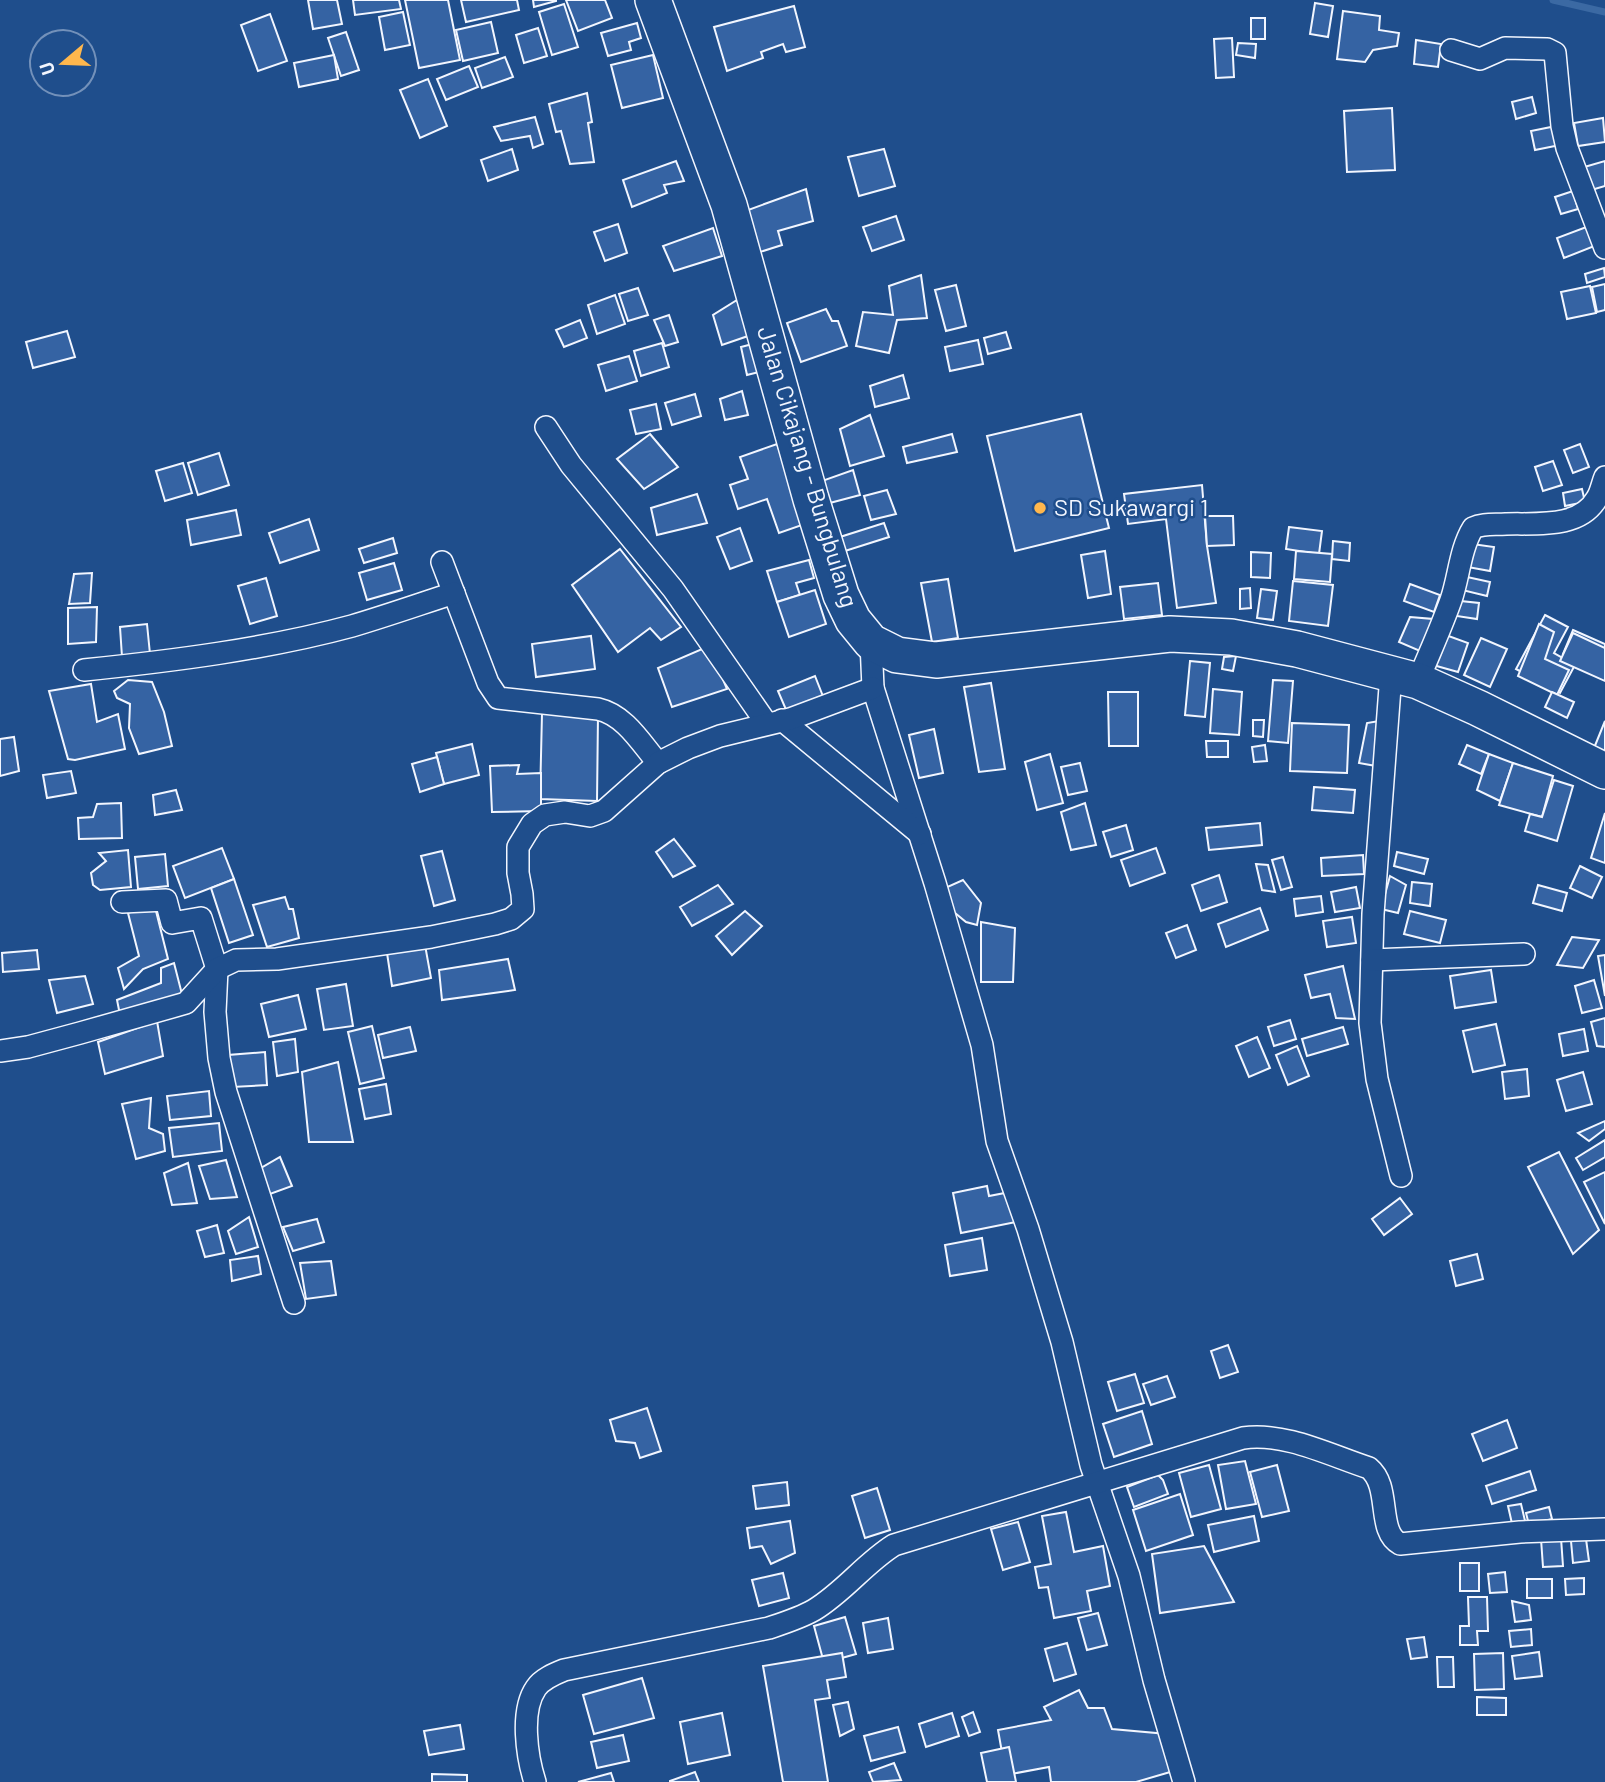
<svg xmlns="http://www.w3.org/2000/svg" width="1605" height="1782" font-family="Barlow,sans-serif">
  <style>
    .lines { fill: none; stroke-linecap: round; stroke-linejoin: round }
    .stream { stroke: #3b69a3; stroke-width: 7 }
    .building { fill: #3563a3; stroke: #f2f6ff; stroke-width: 2 }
    .street-casing { stroke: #f2f6ff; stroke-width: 24 }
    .primary-casing { stroke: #f2f6ff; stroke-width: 38 }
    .street { stroke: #1f4e8c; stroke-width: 21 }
    .primary { stroke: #1f4e8c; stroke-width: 35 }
    .poi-dot { fill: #ffb74d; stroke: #1f4e8c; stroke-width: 2.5 }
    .labels { text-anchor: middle; stroke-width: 5; stroke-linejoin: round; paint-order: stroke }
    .street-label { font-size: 24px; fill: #f2f6ff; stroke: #1f4e8c }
    .poi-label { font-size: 24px; fill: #f2f6ff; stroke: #1f4e8c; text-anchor: start }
  </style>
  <rect width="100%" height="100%" fill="#1f4e8c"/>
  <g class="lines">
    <!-- stream -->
    <polyline class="stream" points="1553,0 1605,12"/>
  </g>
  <!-- building -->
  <g class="building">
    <polygon points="308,0 337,0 342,24 313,29"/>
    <polygon points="353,0 399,0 401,9 355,15"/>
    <polygon points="405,0 448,0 460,60 419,68"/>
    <polygon points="461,0 517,0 519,10 466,22"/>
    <polygon points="533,0 556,0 556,1 534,7"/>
    <polygon points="566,0 605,0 612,18 578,31"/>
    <polygon points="1315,3 1333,6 1328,37 1310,34"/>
    <polygon points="564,4 578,47 552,55 539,12"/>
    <polygon points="794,6 805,47 786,52 783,44 761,52 763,58 727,71 714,27"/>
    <polygon points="1343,11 1380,16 1379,30 1399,33 1397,46 1373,50 1365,62 1337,59"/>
    <polygon points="403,12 410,45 385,50 379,17"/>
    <polygon points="270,14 287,61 258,71 241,25"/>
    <rect x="1251" y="18" width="14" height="21"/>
    <polygon points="491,22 498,53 463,61 456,30"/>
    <polygon points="637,23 641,38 629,42 631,50 608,56 601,33"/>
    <polygon points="538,28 547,56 524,63 516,35"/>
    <polygon points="346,32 359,70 341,76 328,38"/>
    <polygon points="1232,38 1234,77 1216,78 1214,39"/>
    <polygon points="1416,40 1441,44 1438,67 1414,64"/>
    <polygon points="1238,43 1256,44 1255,58 1236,55"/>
    <polygon points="334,55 338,79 299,87 294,63"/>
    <polygon points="653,55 663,98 622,108 611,65"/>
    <polygon points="505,57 513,77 482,88 475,68"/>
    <polygon points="469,66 478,87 446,100 437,79"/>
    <polygon points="428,79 447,126 420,138 400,90"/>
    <polygon points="587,93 592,122 588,123 594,162 570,164 561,131 556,132 549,104"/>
    <polygon points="1532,97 1536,113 1516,119 1512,102"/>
    <polygon points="1392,108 1395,170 1347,172 1344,111"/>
    <polygon points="535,117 543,144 533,148 530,136 501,141 494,127"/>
    <polygon points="1603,118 1605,142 1578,146 1574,123"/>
    <polygon points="1556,126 1560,145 1535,150 1531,131"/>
    <polygon points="512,149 518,170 488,181 481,160"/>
    <polygon points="884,149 895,186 859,196 848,157"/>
    <polygon points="676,161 684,181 664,185 667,193 632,207 623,180"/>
    <polygon points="1605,161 1605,186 1588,191 1581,168"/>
    <polygon points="806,189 813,221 778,231 782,245 760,252 748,210"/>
    <polygon points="1573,191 1578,209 1561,214 1555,197"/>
    <polygon points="896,216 904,240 872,251 863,227"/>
    <polygon points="618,224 627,253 605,261 594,232"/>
    <polygon points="1589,226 1597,245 1564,258 1557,238"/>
    <polygon points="713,228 722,256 674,271 663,246"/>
    <polygon points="1604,268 1605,277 1587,283 1585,274"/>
    <polygon points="921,275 927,318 897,320 889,353 856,346 863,312 893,315 889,286"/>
    <polygon points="1605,284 1605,310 1597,312 1592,287"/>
    <polygon points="956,285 966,326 946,331 935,290"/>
    <polygon points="1590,286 1596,313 1567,319 1561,292"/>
    <polygon points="638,288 648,315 628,321 619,294"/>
    <polygon points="615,295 625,324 597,334 588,305"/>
    <polygon points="737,300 748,336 722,345 713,315"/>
    <polygon points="826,309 832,321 838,321 847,346 801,362 787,323"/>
    <polygon points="669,315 678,342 665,346 654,320"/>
    <polygon points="580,320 587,338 564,347 556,330"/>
    <polygon points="67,331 75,357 33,368 26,342"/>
    <polygon points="1006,332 1011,348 988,354 984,338"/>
    <polygon points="978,340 983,364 950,371 945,347"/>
    <polygon points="760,342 767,370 747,375 741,347"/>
    <polygon points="662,343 669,367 641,376 634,351"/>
    <polygon points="629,356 637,381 606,391 598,365"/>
    <polygon points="903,375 909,398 875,407 870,386"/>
    <polygon points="742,391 748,415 725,420 720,399"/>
    <polygon points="695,394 701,416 672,425 665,403"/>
    <polygon points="656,404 661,429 636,434 630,410"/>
    <polygon points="1081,414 1109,528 1015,551 987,436"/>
    <polygon points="870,415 884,456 850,466 840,429"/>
    <polygon points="650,434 678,467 644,489 617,459"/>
    <polygon points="952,434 957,452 907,463 903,447"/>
    <polygon points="777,444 805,524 779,533 767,499 738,509 730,485 748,479 740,457"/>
    <polygon points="1580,444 1589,467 1573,473 1564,450"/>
    <polygon points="219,453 229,485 198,495 188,463"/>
    <polygon points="1553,461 1562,485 1543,491 1535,467"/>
    <polygon points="183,463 192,493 165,501 156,471"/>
    <polygon points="853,470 860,495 826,504 819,482"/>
    <polygon points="1202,485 1207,546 1216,603 1177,608 1166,519 1128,524 1124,494"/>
    <polygon points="1582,489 1585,502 1565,506 1563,493"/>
    <polygon points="887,490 896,514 871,520 864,496"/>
    <polygon points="697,494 707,523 657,535 651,508"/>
    <polygon points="236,510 241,535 191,545 187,520"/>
    <polygon points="1205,516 1233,516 1234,545 1207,546"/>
    <polygon points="309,519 319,550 280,563 269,533"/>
    <polygon points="884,523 889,537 845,551 840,537"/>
    <polygon points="1289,527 1322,531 1319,554 1286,549"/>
    <polygon points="740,528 752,561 730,569 717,537"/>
    <polygon points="393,538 397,553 364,563 359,549"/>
    <polygon points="1333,541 1350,543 1349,561 1332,559"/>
    <polygon points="1465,543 1494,547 1490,571 1462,566"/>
    <polygon points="620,549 681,627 661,640 650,628 618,652 572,585"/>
    <polygon points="1105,551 1111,594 1088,598 1081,555"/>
    <polygon points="1296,551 1332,554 1330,582 1294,579"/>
    <polygon points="1251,552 1271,553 1270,578 1251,577"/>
    <polygon points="809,560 814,578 796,583 800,595 777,602 767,571"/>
    <polygon points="394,563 402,590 367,600 359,573"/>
    <polygon points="92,573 90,603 69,604 74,574"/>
    <polygon points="1458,575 1490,582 1487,596 1462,590"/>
    <polygon points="266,578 277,616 250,624 238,586"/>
    <polygon points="948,579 958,638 932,642 921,583"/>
    <polygon points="1293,581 1333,585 1328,626 1289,621"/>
    <polygon points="1158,583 1162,615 1124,619 1120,587"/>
    <polygon points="1410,584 1440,595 1434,612 1404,601"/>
    <polygon points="1250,588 1251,608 1240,609 1240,589"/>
    <polygon points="1261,589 1277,591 1273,620 1257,618"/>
    <polygon points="815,590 826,624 789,637 777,602"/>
    <polygon points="1451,600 1479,603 1477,619 1450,615"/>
    <polygon points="97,607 96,642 68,644 68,608"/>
    <polygon points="1545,615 1568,627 1554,653 1575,665 1560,693 1516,669"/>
    <polygon points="1410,617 1433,619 1420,651 1399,642"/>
    <polygon points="147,624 150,654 122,657 120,627"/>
    <polygon points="1539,624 1554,632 1545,659 1569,670 1557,695 1518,676"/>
    <polygon points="1573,630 1605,644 1605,672 1563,654"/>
    <polygon points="1573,633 1605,648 1605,681 1560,661"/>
    <polygon points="1443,634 1468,643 1458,672 1433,665"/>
    <polygon points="591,636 595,669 536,677 532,644"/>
    <polygon points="1481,638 1507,649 1490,687 1464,675"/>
    <polygon points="709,646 727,689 672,707 658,668"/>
    <polygon points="1236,656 1233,671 1222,669 1224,657"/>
    <polygon points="1190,661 1210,663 1205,717 1185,715"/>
    <polygon points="815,676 826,704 790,719 778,691"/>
    <polygon points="128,680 152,682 164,712 172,746 139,754 129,728 130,704 117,698 114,691"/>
    <polygon points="1273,680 1293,681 1288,743 1268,741"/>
    <polygon points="991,683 1005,769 979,772 964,687"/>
    <polygon points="91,684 97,722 118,714 125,749 75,760 68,759 49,691"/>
    <polygon points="1213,689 1242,692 1239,735 1210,733"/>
    <polygon points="1108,692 1138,692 1138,746 1109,746"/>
    <polygon points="1552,692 1574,702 1567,718 1545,707"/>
    <polygon points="542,713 598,715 597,801 540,799"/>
    <polygon points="1253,720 1264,720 1263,737 1253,736"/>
    <polygon points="1385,720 1376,766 1359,763 1367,723"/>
    <polygon points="1605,721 1605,758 1592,753"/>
    <polygon points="1292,723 1349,725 1347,773 1290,771"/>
    <polygon points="934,729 943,773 919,778 909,735"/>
    <polygon points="14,737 19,771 0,776 0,739"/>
    <polygon points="1206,741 1228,741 1228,757 1207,757"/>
    <polygon points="472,744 479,775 444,784 436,753"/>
    <polygon points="1265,745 1267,761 1254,762 1252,747"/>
    <polygon points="1467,745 1489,754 1481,774 1459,764"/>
    <polygon points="1050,754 1063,803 1037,810 1025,762"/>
    <polygon points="1489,754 1513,763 1500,801 1477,790"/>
    <polygon points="437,757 444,784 420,792 412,764"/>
    <polygon points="1080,763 1087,791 1068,795 1061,767"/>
    <polygon points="1513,763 1553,776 1542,817 1499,805"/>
    <polygon points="519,765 517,774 541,773 541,811 492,812 490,766"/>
    <polygon points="71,771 76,793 47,798 43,775"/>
    <polygon points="1554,780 1573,786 1557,841 1525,831 1530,814 1542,817"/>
    <polygon points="1314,787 1355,790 1353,813 1312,810"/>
    <polygon points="176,790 182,810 155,815 153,795"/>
    <polygon points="121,803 122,838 79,839 78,818 93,817 97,804"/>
    <polygon points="1085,803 1096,845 1071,850 1061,812"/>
    <polygon points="1605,813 1605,863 1591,858"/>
    <polygon points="1260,823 1262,845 1209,850 1206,828"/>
    <polygon points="1126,825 1133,850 1111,857 1103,832"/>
    <polygon points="674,839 695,866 673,877 656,852"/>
    <polygon points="222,848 234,879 185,898 173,866"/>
    <polygon points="1156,848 1165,873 1130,886 1121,860"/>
    <polygon points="128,850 131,887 100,890 93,885 91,873 106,861 99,853"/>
    <polygon points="442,851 455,900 434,906 421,856"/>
    <polygon points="1397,852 1428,859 1424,874 1394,866"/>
    <polygon points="165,854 168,886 138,889 135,857"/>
    <polygon points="1363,855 1364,874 1322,876 1321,858"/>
    <polygon points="1283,857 1292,887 1281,890 1272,860"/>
    <polygon points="1256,864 1268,865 1275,892 1262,890"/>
    <polygon points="1580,866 1602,877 1592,898 1570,888"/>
    <polygon points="1219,875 1227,902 1201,911 1192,885"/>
    <polygon points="1390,876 1406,885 1398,913 1381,909"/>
    <polygon points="234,879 253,935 229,943 211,888"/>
    <polygon points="963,880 981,903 977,925 966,922 949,908 945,888"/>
    <polygon points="1412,882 1432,884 1430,906 1410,903"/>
    <polygon points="718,885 733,904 692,926 680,907"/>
    <polygon points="1538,885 1567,893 1562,911 1533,903"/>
    <polygon points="1356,887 1360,908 1335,912 1331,892"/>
    <polygon points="1321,896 1323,912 1296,916 1294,899"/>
    <polygon points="285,897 289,909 293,909 299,938 267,947 253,905"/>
    <polygon points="155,907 168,959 143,969 124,989 118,968 139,956 128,913 140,908"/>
    <polygon points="1260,908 1268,930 1226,947 1218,924"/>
    <polygon points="745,911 762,926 732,955 716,936"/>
    <polygon points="1410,911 1446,920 1440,943 1404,934"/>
    <polygon points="1352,917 1356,943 1327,947 1323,921"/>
    <polygon points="981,922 1015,928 1013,982 981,982"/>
    <polygon points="1187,925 1196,950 1176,958 1166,933"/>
    <polygon points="1572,937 1599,940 1583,968 1557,965"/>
    <polygon points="425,945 431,978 392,986 387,953"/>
    <polygon points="37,950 39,969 3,972 2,953"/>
    <polygon points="1605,955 1605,996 1598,956"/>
    <polygon points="508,959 515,990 442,1000 439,970"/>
    <polygon points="174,963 184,1002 120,1015 117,1000 161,983 161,968"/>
    <polygon points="1343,966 1355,1019 1336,1018 1330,994 1311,998 1305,975"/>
    <polygon points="1491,970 1496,1002 1455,1008 1450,976"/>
    <polygon points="85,976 93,1004 57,1013 49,980"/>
    <polygon points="1594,980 1602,1008 1582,1013 1575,986"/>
    <polygon points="346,984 353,1026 324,1030 317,989"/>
    <polygon points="298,995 306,1029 269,1037 261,1004"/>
    <polygon points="1605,1018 1605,1047 1597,1046 1591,1022"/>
    <polygon points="1290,1020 1296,1039 1274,1046 1268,1027"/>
    <polygon points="157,1021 163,1056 105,1074 98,1042"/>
    <polygon points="1496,1024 1505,1065 1473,1072 1463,1031"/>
    <polygon points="372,1026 384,1078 360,1084 348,1032"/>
    <polygon points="410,1027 416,1051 383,1058 378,1035"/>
    <polygon points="1343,1027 1348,1044 1307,1056 1302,1039"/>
    <polygon points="1584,1029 1588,1051 1563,1056 1559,1034"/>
    <polygon points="1257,1037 1270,1068 1249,1077 1236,1046"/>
    <polygon points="295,1039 298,1072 277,1076 273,1042"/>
    <polygon points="1297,1046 1309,1076 1288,1085 1276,1055"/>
    <polygon points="265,1052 267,1085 232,1087 228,1055"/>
    <polygon points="338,1062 353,1142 309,1142 302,1072"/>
    <polygon points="1527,1069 1529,1096 1505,1099 1502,1072"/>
    <polygon points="1583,1072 1592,1104 1566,1111 1557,1080"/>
    <polygon points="386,1084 391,1114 365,1119 359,1089"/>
    <polygon points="209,1091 211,1116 170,1120 167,1096"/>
    <polygon points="151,1098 149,1128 163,1134 165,1151 136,1159 122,1104"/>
    <polygon points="1605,1121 1605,1129 1589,1141 1578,1133"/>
    <polygon points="219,1123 222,1151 173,1157 169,1128"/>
    <polygon points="1605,1140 1605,1157 1583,1170 1576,1158"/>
    <polygon points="1559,1152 1599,1230 1573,1254 1528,1167"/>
    <polygon points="280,1157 292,1186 270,1194 261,1168"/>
    <polygon points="226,1160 237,1197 210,1199 199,1166"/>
    <polygon points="188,1163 197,1203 172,1205 164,1173"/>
    <polygon points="1605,1172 1605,1224 1584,1182"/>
    <polygon points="987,1186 989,1196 1010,1192 1016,1222 961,1233 953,1193"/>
    <polygon points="1400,1198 1412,1214 1384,1235 1372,1219"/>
    <polygon points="249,1217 258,1247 236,1254 228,1231"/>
    <polygon points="317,1219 324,1242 293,1251 283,1227"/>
    <polygon points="217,1225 224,1253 205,1257 197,1231"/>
    <polygon points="982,1238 987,1270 950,1276 945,1245"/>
    <polygon points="1477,1254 1483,1279 1456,1286 1450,1261"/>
    <polygon points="258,1256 261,1274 232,1281 230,1260"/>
    <polygon points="331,1261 336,1295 306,1299 300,1263"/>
    <polygon points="1228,1345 1238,1372 1220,1378 1211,1351"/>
    <polygon points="1135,1374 1144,1403 1117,1411 1108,1382"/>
    <polygon points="1167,1376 1175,1397 1151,1405 1143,1384"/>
    <polygon points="647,1408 661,1451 640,1458 635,1443 616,1441 610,1420"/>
    <polygon points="1142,1411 1152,1444 1114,1457 1103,1424"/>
    <polygon points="1507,1420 1517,1448 1483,1461 1472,1434"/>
    <polygon points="1245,1461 1256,1504 1226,1509 1218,1465"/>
    <polygon points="1209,1465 1221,1509 1191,1517 1179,1473"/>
    <polygon points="1277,1465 1289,1511 1262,1517 1250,1472"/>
    <polygon points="1530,1471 1536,1490 1492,1504 1486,1486"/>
    <polygon points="1158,1475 1163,1480 1168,1494 1134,1507 1127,1487"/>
    <polygon points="787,1482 789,1505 756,1509 753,1486"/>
    <polygon points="877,1488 890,1530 865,1538 852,1496"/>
    <polygon points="1180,1494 1193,1535 1146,1551 1133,1510"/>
    <polygon points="1521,1504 1526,1525 1513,1528 1508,1506"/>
    <polygon points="1549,1507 1552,1519 1529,1525 1526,1513"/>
    <polygon points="1066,1512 1074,1552 1103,1546 1110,1586 1087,1591 1091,1611 1054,1618 1048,1587 1039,1588 1035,1567 1051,1564 1042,1516"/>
    <polygon points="1254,1516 1259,1541 1214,1552 1208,1525"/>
    <polygon points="790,1521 795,1553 771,1564 762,1546 750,1548 747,1528"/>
    <polygon points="1018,1522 1030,1562 1003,1570 991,1529"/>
    <polygon points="1561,1538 1563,1566 1543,1567 1541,1539"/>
    <polygon points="1586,1539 1589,1561 1573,1563 1571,1541"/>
    <polygon points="1204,1546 1234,1602 1160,1613 1152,1554"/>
    <rect x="1460" y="1563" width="19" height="28"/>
    <polygon points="1505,1572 1507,1592 1490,1593 1488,1574"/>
    <polygon points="783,1573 789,1598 759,1606 752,1580"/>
    <polygon points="1584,1578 1584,1594 1566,1595 1565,1579"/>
    <rect x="1527" y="1579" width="25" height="19"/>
    <polygon points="1468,1597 1487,1597 1488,1631 1477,1631 1478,1645 1460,1645 1460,1626 1469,1626"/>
    <polygon points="1512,1601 1529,1605 1531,1620 1515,1622"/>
    <polygon points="1098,1613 1107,1645 1087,1650 1078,1618"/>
    <polygon points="845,1617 856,1654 824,1663 814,1626"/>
    <polygon points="888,1618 893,1649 868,1653 863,1623"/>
    <polygon points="1531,1629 1532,1645 1511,1647 1509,1631"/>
    <polygon points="1424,1637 1427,1657 1411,1659 1407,1639"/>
    <polygon points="1067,1643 1076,1674 1054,1681 1045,1649"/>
    <polygon points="1539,1652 1542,1676 1515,1679 1512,1656"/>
    <polygon points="842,1653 846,1677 827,1680 830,1698 815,1700 828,1782 783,1782 763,1666"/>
    <polygon points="1503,1653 1504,1689 1475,1690 1474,1654"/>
    <polygon points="1437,1657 1453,1657 1454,1687 1438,1687"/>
    <polygon points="642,1678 654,1718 594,1734 583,1695"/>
    <polygon points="1079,1690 1088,1708 1104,1708 1112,1729 1167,1734 1177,1770 1136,1782 1051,1782 1049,1767 1006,1775 998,1730 1051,1720 1044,1707"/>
    <polygon points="1477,1697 1506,1698 1506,1715 1477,1715"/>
    <polygon points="848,1702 854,1729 840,1736 833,1705"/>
    <polygon points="973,1712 980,1732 969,1736 962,1717"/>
    <polygon points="722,1713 730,1755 688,1764 680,1722"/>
    <polygon points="952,1713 959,1736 926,1747 919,1724"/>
    <polygon points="460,1725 464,1749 429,1755 424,1731"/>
    <polygon points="898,1727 905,1752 871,1761 864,1736"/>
    <polygon points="623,1735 629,1761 597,1768 591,1742"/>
    <polygon points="1009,1747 1016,1782 987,1782 981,1753"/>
    <polygon points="894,1763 901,1780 873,1782 869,1772"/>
    <polygon points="695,1772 699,1782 670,1782 670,1781"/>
    <polygon points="611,1773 614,1782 578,1782"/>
    <polygon points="432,1774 467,1775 467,1782 432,1782"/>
  </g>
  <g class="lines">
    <!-- street casing -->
    <g class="street-casing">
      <g id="street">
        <polyline points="1451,50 1480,59 1505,48 1547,49 1555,53 1562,126 1567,148 1605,248"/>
        <polyline points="546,427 571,465 673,589 767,724"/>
        <path d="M442 562 488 683 498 698 598 709C625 715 641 743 658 763"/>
        <polyline points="871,642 873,688 935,883 982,1045 997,1141 1028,1229 1062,1342 1091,1465 1129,1576 1154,1680 1184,1782"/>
        <path d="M84 670C172 661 267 649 352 626 386 616 420 604 454 593"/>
        <polyline points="1391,674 1373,914 1370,1023 1377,1079 1401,1176"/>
        <path d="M1418 681C1429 654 1441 628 1451 600 1459 577 1460 549 1473 528 1483 523 1495 525 1506 524 1536 523 1580 529 1597 498 1601 492 1602 484 1605 477"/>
        <polyline points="782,720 920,834"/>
        <polyline points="122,902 166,900 172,923 201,918 217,969 215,1012 219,1058 226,1092 294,1303"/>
        <polyline points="1372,960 1524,954"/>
        <polyline points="0,1051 28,1047 80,1033 186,1003 217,969 236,960 277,959 431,937 495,924 511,919 523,909 522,894 518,873 518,847 532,824 545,815 565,812 590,816 604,811 658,763 688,748 720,736 790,719 873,688"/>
        <path d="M535 1782C527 1757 520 1711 536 1688 542 1679 554 1674 564 1670L769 1628C784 1623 800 1618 814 1610 844 1592 865 1563 894 1545L1243 1438C1285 1432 1329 1455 1369 1468 1392 1487 1376 1531 1400 1544L1520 1532 1605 1529"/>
      </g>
    </g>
    <!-- primary casing -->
    <g class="primary-casing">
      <polyline id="primary" points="653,0 729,205 811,499 841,595 853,620 871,642 897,655 936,660 1170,634 1231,637 1297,649 1418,681 1478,708 1605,771"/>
    </g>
    <!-- street -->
    <use href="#street" class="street"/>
    <!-- primary -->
    <use href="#primary" class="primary"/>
  </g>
  <!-- markers -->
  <circle class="poi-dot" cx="1040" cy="508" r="7"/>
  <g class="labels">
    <!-- street labels -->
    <g class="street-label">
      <text transform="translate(807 467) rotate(73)" y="8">Jalan Cikajang - Bungbulang</text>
    </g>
    <!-- poi labels -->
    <g class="poi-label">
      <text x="1054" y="516">SD Sukawargi 1</text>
    </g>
  </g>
  <!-- north arrow -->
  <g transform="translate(63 63) rotate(251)"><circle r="33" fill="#1f4e8c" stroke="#7391ba" stroke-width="2"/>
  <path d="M0-5L12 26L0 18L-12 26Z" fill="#ffb74d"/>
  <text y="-10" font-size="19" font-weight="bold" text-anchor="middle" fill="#f2f6ff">U</text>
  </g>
</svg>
